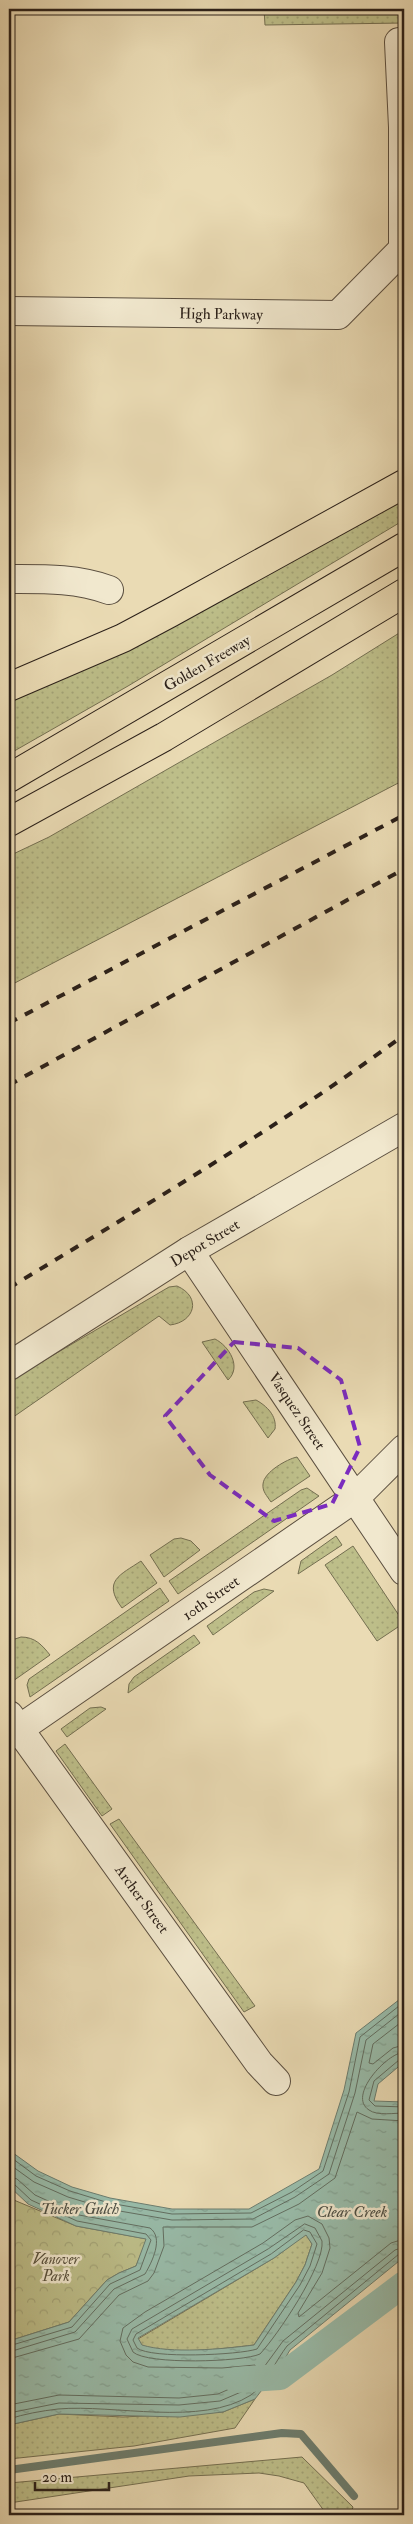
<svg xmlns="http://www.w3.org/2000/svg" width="413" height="2524" font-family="'IM FELL Double Pica',serif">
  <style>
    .grass { fill: url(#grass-dots); stroke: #746f51 }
    .park { fill: url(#park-crowns); stroke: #746f51 }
    .water { fill: url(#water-ripples); stroke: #6c7d6f; fill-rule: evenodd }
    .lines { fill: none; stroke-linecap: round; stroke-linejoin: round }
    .shore { stroke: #626e61; stroke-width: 1 }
    .stream { stroke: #6c7d6f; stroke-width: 8 }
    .canal { stroke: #98bba9; stroke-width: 26 }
    .minor-casing { stroke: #5b4f40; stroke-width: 30 }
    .highway-casing { stroke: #2b2019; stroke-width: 30 }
    .minor { stroke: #f1e8ce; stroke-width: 28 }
    .highway { stroke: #eadbb4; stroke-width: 28 }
    .rail { stroke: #2b2019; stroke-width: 4; stroke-dasharray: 9 9; stroke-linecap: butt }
    .marked { fill: none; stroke: #7b2cbf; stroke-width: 4; stroke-dasharray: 10 6; stroke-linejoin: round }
    .labels { text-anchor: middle; stroke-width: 5; stroke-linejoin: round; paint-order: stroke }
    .street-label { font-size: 15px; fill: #2b2019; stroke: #f1e8ce }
    .park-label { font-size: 15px; font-style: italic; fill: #574f3b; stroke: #f1e8ce }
    .water-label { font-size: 16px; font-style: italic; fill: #4c4e44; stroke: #f1e8ce }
  </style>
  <defs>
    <pattern id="grass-dots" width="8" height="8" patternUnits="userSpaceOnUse" patternTransform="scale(1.25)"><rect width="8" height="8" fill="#bdbe89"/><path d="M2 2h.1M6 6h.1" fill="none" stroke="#a3a376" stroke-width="1.8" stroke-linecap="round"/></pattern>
    <pattern id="park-crowns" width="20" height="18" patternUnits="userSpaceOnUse" patternTransform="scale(1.25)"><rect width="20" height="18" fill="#bdbe89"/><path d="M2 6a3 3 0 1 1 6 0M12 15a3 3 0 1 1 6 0" fill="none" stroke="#a3a376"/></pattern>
    <pattern id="water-ripples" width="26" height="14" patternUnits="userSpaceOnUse" patternTransform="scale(1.25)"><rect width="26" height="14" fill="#98bba9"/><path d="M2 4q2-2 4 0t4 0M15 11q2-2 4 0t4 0" fill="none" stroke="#83a091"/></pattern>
  </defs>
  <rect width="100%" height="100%" fill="#eadbb4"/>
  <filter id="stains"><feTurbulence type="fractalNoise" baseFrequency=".004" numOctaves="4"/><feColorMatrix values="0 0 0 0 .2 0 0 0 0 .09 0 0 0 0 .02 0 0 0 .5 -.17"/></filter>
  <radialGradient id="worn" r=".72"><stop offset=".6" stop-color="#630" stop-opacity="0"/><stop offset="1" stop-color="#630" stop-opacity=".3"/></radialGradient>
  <!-- grass -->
  <g class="grass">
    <polygon points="264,9 404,9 404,23 265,25"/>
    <polygon points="404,497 404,520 128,686 9,754 9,697"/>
    <polygon points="404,630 404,780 9,986 9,856 49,837 332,675"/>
    <path d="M177 1286C202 1297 195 1322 170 1325L159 1316 9 1420V1381L169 1287Z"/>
    <path d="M215 1339C229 1346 242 1367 228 1380L202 1342Z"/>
    <path d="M256 1400C267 1406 277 1416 275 1429L268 1438 243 1402Z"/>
    <path d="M297 1457 310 1476 271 1502C267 1496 262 1491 263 1484 264 1472 287 1459 297 1457Z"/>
    <polygon points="307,1488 319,1496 178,1594 169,1581 301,1490"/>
    <polygon points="336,1536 342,1545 298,1574 301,1561"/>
    <polygon points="181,1538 191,1541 200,1550 164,1577 150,1555 174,1539"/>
    <polygon points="353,1546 404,1623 377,1641 325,1565"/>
    <path d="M141 1561 157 1583 122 1608C102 1581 120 1575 141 1561Z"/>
    <polygon points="160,1588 169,1601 30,1697 27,1685 29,1679"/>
    <polygon points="264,1589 274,1591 213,1635 207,1626 254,1592"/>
    <polygon points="194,1635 200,1643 128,1693 129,1684 134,1677"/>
    <path d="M21 1637C35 1637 42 1645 50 1655L13 1681 9 1674V1641Z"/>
    <polygon points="101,1707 106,1709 67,1737 61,1729 90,1708"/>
    <polygon points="65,1744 112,1809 102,1816 56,1751"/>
    <polygon points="119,1819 255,2006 244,2012 110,1824"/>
    <path d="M306 2234 312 2244 305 2265 296 2282 254 2345C220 2349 174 2355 142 2346L138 2339 274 2258Z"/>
    <polygon points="255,2399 235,2428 134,2446 9,2459 9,2425 59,2414 123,2417 223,2412"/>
    <polygon points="302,2457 353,2507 350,2515 327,2515 304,2483 279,2476 259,2473 189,2476 9,2503 9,2483"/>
  </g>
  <!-- park -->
  <polygon class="park" points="9,2198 76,2226 147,2239 136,2266 119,2273 107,2280 69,2322 9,2341"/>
  <!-- water -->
  <path class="water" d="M404 1996V2062L378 2084 374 2101 404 2102V2257L290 2350 281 2365 255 2399 223 2412 180 2417 59 2414 9 2425V2341L69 2322 107 2280 119 2273 136 2266 146 2239 76 2226 28 2204 9 2186V2150L38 2171 72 2187 110 2198 172 2209H249L319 2169 344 2090 356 2033ZM306 2235 312 2244 305 2265 296 2282 254 2345C223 2349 171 2354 142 2345L138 2338 274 2258Z"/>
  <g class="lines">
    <!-- shore -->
    <g class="shore">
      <polyline points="404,2020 373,2044 369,2063 373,2064 393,2048 404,2045"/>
      <path d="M404 2052C387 2053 347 2096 369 2110 377 2116 395 2113 404 2113"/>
      <polyline points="404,2059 399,2060 374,2081 369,2100 375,2106 404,2107"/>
      <polyline points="9,2156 36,2176 70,2191 109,2203 172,2214 251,2213 292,2192 323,2171 349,2092 360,2037 404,2002"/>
      <polyline points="9,2164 34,2182 68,2197 108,2209 172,2220 253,2219 295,2197 329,2174 355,2093 366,2040 404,2010"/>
      <path d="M9 2176 17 2179 35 2195 79 2215 150 2228C164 2238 152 2262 145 2274L114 2289 75 2332 9 2352"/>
      <polyline points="9,2183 14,2184 31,2200 77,2221 146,2234 151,2240 140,2270 110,2284 72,2327 9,2346"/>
      <path d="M305 2224 315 2228 322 2241C325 2265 277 2336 260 2354 243 2362 147 2365 133 2352L127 2339 132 2329 268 2249Z"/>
      <path d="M304 2230 310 2232 317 2244 310 2266 300 2285 257 2349C239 2355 151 2359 137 2348L133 2340 136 2334 271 2254Z"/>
      <polyline points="9,2359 79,2339 119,2295 148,2281 154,2273 164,2246 163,2227 252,2227 299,2204 335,2178 357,2112 372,2119 404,2121"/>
      <polyline points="9,2405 59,2395 179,2398 218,2394 243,2383 255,2368 255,2365 222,2368 148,2367 133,2362 126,2355 120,2341 123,2328 145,2312 263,2243 295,2220 308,2216 322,2224 329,2238 330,2248 322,2273 298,2313 299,2317 391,2243 404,2239"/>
      <polyline points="9,2413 59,2403 179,2405 220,2401 248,2389 283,2341 395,2250 404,2247"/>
      <path d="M9 2419C24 2414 41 2411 58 2409 114 2404 201 2427 251 2395 264 2386 277 2359 287 2346L399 2254 404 2253"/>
    </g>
    <!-- stream -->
    <polyline class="stream" points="9,2470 282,2433 301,2434 354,2496"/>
    <!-- canal -->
    <polyline class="canal" points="236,2380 280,2377 404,2284"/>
    <!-- minor casing -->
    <g class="minor-casing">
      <g id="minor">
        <polyline points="399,42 403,127 403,248"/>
        <polyline points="9,311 338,315 404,248"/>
        <path d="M9 579C43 579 76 578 109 590"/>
        <polyline points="189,1251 404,1571"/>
        <polyline points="9,1366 189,1251 404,1127"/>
        <polyline points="9,1715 259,2063 276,2081"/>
        <polyline points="9,1736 355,1498 404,1449"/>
      </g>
    </g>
    <!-- highway casing -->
    <g class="highway-casing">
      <g id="highway">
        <polyline points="9,687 123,638 170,613 404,484"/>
        <polyline points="9,778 404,547"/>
        <polyline points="9,822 164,737 404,593"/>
      </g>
    </g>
    <!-- minor -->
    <use href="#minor" class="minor"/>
    <!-- highway -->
    <use href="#highway" class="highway"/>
    <!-- rail -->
    <g class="rail">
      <polyline points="9,1023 404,815"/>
      <polyline points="9,1085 404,869"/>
      <path d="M9 1288C142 1207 278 1128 404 1035"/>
    </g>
  </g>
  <!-- marked area -->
  <path class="marked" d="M234 1342 298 1348 341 1380 360 1447 332 1504 274 1521 210 1475 165 1416Z"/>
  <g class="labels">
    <!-- street labels -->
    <g class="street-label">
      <text transform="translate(221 314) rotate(1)" y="5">High Parkway</text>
      <text transform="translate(207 663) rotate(-30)" y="5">Golden Freeway</text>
      <text transform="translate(205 1243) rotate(-31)" y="5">Depot Street</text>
      <text transform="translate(297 1411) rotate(56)" y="5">Vasquez Street</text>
      <text transform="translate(211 1598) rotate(-35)" y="5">10th Street</text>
      <text transform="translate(142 1899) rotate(54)" y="5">Archer Street</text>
    </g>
    <!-- park labels -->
    <g class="park-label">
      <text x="56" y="2264">Vanover<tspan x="56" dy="17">Park</tspan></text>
    </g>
    <!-- water labels -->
    <g class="water-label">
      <text x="80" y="2214">Tucker Gulch</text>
      <text x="352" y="2217">Clear Creek</text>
    </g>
  </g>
  <!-- margin -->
  <rect width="413" height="2524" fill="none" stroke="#eadbb4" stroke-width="30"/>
  <rect x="10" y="10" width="393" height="2504" fill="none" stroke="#2b2019" stroke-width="2.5"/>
  <rect x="15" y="15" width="383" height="2494" fill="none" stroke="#2b2019"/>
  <!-- scale -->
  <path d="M35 2482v8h74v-8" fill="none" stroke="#2b2019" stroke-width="2.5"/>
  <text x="42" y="2482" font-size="15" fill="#2b2019" stroke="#f1e8ce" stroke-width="4" paint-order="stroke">20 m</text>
  <rect width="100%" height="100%" filter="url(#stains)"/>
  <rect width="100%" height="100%" fill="url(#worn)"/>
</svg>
